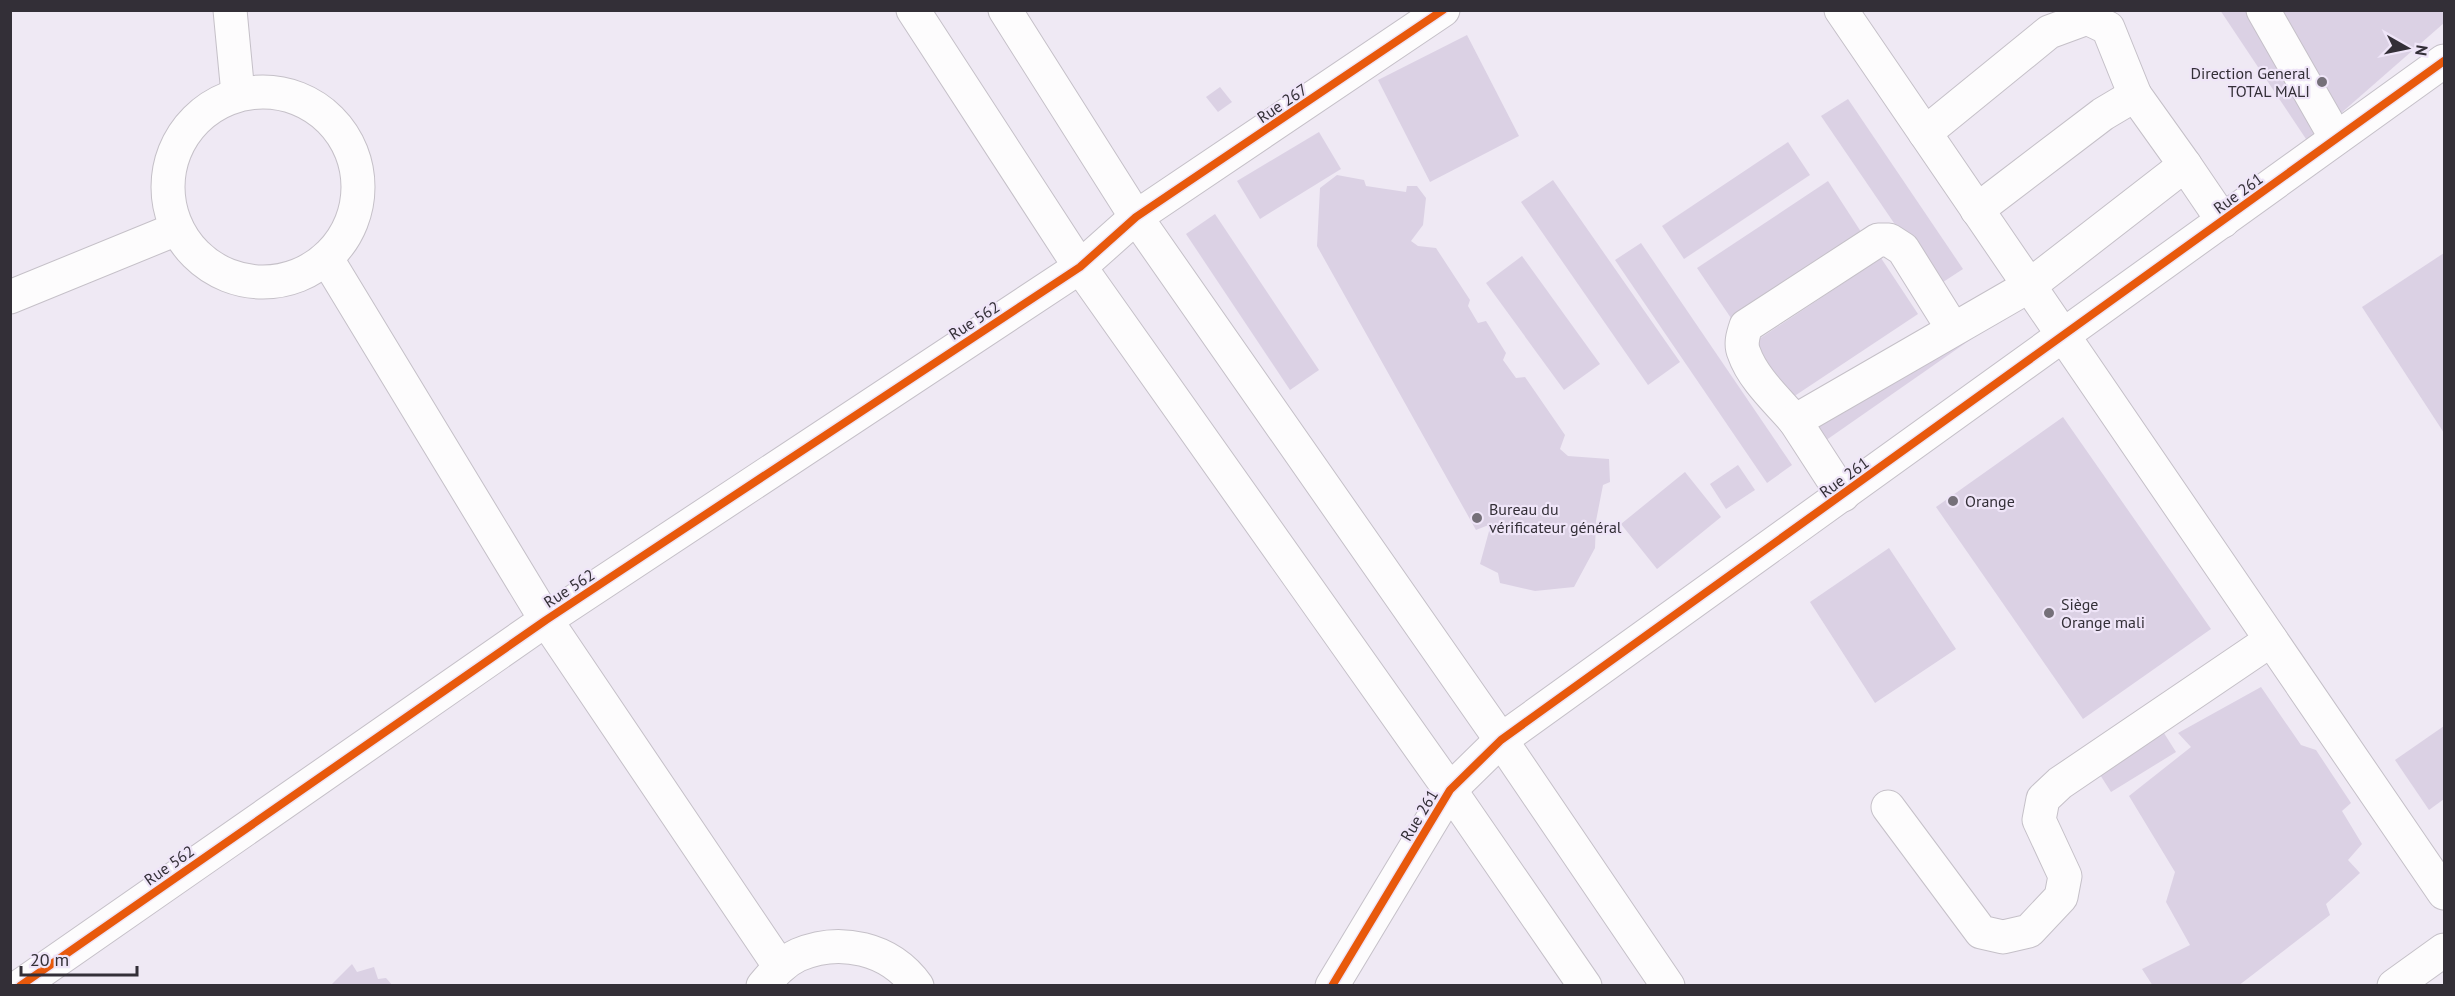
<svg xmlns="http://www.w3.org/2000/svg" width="2455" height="996" font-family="'PT Sans',sans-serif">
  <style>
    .building { fill: #dbd1e4 }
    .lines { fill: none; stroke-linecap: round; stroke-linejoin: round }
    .minor-casing { stroke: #c5c0c8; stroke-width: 35 }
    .minor { stroke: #fdfcfd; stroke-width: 33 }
    .cycleway-casing { stroke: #efe5f8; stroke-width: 11 }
    .cycleway { stroke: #e8590c; stroke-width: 8 }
    .poi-dot { fill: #757079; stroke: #efe5f8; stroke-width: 2 }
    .labels { text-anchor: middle; stroke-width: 4.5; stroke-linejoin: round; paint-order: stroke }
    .poi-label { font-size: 16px; fill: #332f37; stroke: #efe5f8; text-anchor: start }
    .street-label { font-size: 16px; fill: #332f37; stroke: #efe5f8 }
  </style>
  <rect width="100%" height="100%" fill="#efe9f4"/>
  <!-- building -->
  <g class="building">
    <polygon points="2220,10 2444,10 2444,23 2308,142"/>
    <polygon points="1467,35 1519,136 1430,182 1378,80"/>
    <polygon points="1220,87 1232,102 1218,112 1206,97"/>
    <polygon points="1848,99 1963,269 1937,286 1821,116"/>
    <polygon points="1319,132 1341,169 1260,219 1237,181"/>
    <polygon points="1788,142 1810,175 1684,259 1662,226"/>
    <polygon points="1337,175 1364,180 1366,186 1406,192 1407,186 1417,186 1426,198 1423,225 1411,241 1418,246 1436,248 1470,300 1468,306 1478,323 1486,321 1506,353 1503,360 1516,378 1525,377 1565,435 1560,449 1568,456 1609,459 1610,482 1603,485 1596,521 1595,548 1574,587 1535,591 1500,583 1498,573 1480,564 1491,524 1476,530 1317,246 1320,188"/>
    <polygon points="1553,180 1680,362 1648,385 1521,202"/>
    <polygon points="1828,181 1865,238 1735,324 1697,268"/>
    <polygon points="1215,214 1319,370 1290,390 1186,234"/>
    <polygon points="1641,243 1792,465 1767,483 1615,260"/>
    <polygon points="2444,253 2444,433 2362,307"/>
    <polygon points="1522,256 1600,364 1564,390 1486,283"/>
    <polygon points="1881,258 1918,314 1787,401 1750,345"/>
    <polygon points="1983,293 2000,319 1822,443 1804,416"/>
    <polygon points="2063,417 2211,629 2083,719 1936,507"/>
    <polygon points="1738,465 1755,490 1726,509 1710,484"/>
    <polygon points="1685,472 1721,517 1657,569 1621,524"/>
    <polygon points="1889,548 1956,649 1875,703 1810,602"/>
    <polygon points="2261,687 2301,745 2316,750 2351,803 2342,811 2362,844 2348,860 2360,873 2326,904 2330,915 2238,986 2153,986 2142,969 2190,945 2166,902 2175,872 2129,796 2191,747 2178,733"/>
    <polygon points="2444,726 2444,799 2429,810 2395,760"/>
    <polygon points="2162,730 2176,752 2111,792 2097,770"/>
    <polygon points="352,964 357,972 374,967 378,979 386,978 393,986 330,986"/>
  </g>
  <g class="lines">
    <!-- minor casing -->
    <g class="minor-casing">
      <g id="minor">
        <polyline points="230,10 238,94"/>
        <polyline points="913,10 1080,267 1450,790 1585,986"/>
        <polyline points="1005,10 1136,217 1501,740 1668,986"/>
        <polyline points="1841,10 2444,893"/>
        <polyline points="2263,10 2336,138"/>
        <circle cx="263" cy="187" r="95"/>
        <polyline points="1925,133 2049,32 2087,18 2108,28 2135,95"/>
        <polyline points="1977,210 2103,114 2135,95 2185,165"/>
        <polyline points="327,259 546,620 780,967"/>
        <polyline points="10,297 174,230"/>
        <path d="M1795 421C1778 401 1753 379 1744 353 1740 344 1743 335 1746 326L1878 240H1889L1903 249 1953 329"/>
        <polyline points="1843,495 1795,421 2029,286 2185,165 2223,221"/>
        <polyline points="1888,807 1981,932 2003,937 2029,931 2061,897 2065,876 2039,820 2043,799 2060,783 2271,640"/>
        <polyline points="20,986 546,620 1080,267 1136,217 1443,10"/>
        <path d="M763 986C773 974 783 962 798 955 840 937 890 948 917 986"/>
        <polyline points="1332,986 1450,790 1501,740 2444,61"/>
        <polyline points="2394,986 2444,950"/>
      </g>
    </g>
    <!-- minor -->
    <use href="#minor" class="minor"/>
    <!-- cycleway casing -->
    <g class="cycleway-casing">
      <g id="cycleway">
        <polyline points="20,986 546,620 1080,267 1136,217 1443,10"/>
        <polyline points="1332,986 1450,790 1501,740 2444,61"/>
      </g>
    </g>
    <!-- cycleway -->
    <use href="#cycleway" class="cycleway"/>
  </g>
  <!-- markers -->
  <g class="poi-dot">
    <circle cx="2322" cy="82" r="6"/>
    <circle cx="1953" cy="501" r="6"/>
    <circle cx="1477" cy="518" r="6"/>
    <circle cx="2049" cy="613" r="6"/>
  </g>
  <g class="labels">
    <!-- poi labels -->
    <g class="poi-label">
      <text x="2310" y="79" text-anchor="end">Direction General<tspan x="2310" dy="18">TOTAL MALI</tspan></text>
      <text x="1965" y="507">Orange</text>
      <text x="1489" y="515">Bureau du<tspan x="1489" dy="18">vérificateur général</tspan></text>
      <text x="2061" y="610">Siège<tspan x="2061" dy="18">Orange mali</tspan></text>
    </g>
    <!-- street labels -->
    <g class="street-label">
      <text transform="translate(1282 103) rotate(-34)" y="6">Rue 267</text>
      <text transform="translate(2238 193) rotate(-36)" y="6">Rue 261</text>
      <text transform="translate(974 320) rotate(-33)" y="6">Rue 562</text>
      <text transform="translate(1844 477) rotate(-36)" y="6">Rue 261</text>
      <text transform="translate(569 588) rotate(-33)" y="6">Rue 562</text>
      <text transform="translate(1419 815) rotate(-59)" y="6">Rue 261</text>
      <text transform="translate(169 865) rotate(-35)" y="6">Rue 562</text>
    </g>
  </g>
  <!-- border -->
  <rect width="2455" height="996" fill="none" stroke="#332f37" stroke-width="24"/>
  <!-- north arrow -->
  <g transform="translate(2407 48) rotate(99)" stroke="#efe5f8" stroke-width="4.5" paint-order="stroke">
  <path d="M0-4.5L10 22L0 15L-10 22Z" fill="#332f37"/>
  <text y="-9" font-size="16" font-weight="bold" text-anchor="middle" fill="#332f37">N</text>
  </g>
  <!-- scale -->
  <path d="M21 966v9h116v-9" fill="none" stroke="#332f37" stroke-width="3"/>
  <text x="30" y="966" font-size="18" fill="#332f37" stroke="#efe5f8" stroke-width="4.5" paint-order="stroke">20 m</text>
</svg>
